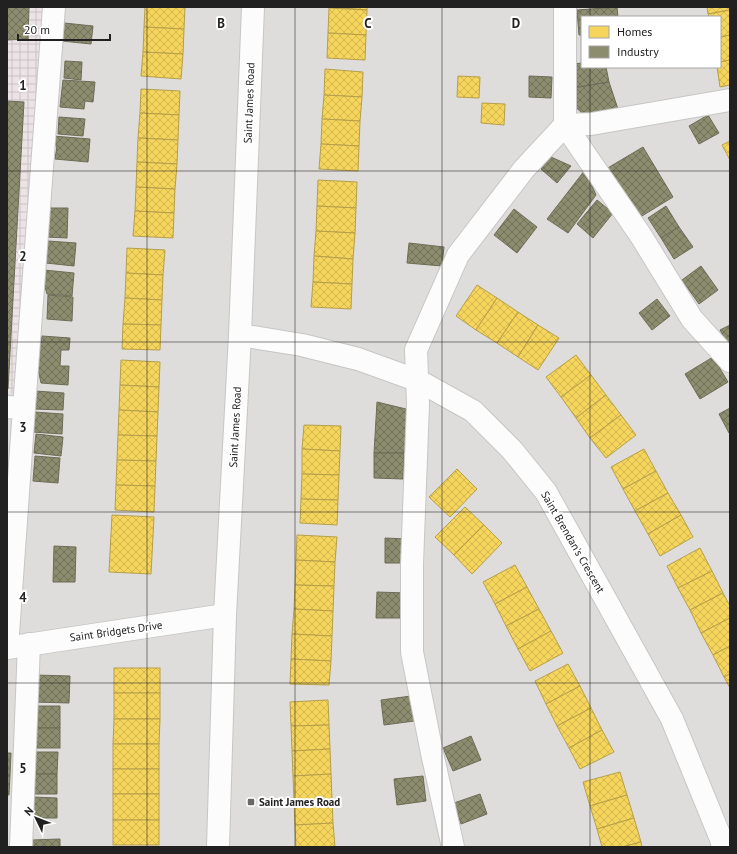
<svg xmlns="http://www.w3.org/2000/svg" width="737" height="854" font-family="'PT Sans',sans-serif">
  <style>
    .residential { fill: #dedddb; fill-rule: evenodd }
    .industrial { fill: url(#industrial-grid) }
    .homes { fill: url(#homes-cross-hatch); stroke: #b69f4a }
    .industry { fill: url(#industry-cross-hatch); stroke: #6c6c57 }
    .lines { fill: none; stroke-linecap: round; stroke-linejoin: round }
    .minor-casing { stroke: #c6c6c4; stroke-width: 24 }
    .minor { stroke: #fdfcfc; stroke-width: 22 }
    .grid { fill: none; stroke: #212121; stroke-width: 1; stroke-opacity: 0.55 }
    .poi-dot { fill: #696967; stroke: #fff; stroke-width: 1.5 }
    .labels { text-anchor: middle; stroke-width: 4; stroke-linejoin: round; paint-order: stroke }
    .street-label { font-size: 11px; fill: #212121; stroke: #fff }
    .poi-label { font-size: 11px; font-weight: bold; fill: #212121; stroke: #fff; text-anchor: start }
    .grid-label { font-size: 13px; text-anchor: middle; font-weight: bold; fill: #212121; stroke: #fff; stroke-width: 4; stroke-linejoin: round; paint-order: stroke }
  </style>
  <defs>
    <pattern id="industrial-grid" width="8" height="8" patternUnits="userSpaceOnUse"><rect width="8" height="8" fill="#ece3e7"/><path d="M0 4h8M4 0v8" fill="none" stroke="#cac2c6"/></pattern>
    <pattern id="homes-cross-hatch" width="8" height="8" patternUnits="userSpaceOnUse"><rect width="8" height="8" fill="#f6d55c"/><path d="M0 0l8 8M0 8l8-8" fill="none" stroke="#d3b750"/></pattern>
    <pattern id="industry-cross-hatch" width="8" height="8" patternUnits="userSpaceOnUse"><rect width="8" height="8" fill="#8c8c6e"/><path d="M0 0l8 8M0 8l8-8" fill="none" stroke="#72725a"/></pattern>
  </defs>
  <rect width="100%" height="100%" fill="#efeeea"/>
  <!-- residential -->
  <path class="residential" d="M43 7H730V847H7V393L15 394ZM582 17H720V67H582Z"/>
  <!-- industrial -->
  <polygon class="industrial" points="7,7 43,7 16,394 7,393"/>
  <!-- homes -->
  <g class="homes">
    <polygon points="145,7 185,7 184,29 144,27"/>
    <polygon points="329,7 367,7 367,10"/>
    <polygon points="707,7 730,7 730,10 708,14"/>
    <polygon points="329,8 367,10 366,35 328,33"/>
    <polygon points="730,10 730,35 720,37 720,17 709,17 708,14"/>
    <polygon points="144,27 184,29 183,54 143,52"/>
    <polygon points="328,33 366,35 365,60 327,58"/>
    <polygon points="730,35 730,60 720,62 720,37"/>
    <polygon points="143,52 183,54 181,79 141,76"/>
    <polygon points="730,60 730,85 720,87 717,67 720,67 720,62"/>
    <polygon points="325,69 363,72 362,97 324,95"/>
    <polygon points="458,76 480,77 479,98 457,97"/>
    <polygon points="141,89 180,91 179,115 140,113"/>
    <polygon points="324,95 362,97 360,121 322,119"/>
    <polygon points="482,103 505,104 504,125 481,123"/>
    <polygon points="140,113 179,115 178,140 138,138"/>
    <polygon points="322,119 360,121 359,146 321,144"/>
    <polygon points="138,138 178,140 177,164 137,162"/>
    <polygon points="730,141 730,160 722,145"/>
    <polygon points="321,144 359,146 358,171 319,169"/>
    <polygon points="137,162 177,164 175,189 136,187"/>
    <polygon points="318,180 357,182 356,208 317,206"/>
    <polygon points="136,187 175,189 174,213 135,211"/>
    <polygon points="317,206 356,208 355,233 316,231"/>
    <polygon points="135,211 174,213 173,238 133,236"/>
    <polygon points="316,231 355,233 353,259 314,256"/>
    <polygon points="127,248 165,250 163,275 126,273"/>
    <polygon points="314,256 353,259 352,284 313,282"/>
    <polygon points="126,273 163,275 162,300 125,298"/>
    <polygon points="313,282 352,284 351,309 311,307"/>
    <polygon points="477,285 497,298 476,330 456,316"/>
    <polygon points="125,298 162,300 161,325 123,324"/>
    <polygon points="497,298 518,312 497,343 476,330"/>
    <polygon points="518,312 538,325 518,357 497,343"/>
    <polygon points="123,324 161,325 160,350 122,349"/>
    <polygon points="538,325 559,338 538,370 518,357"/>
    <polygon points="576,355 591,375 561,397 546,377"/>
    <polygon points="121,360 160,362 159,387 120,385"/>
    <polygon points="591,375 606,395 576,418 561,397"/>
    <polygon points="120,385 159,387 158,412 119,410"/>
    <polygon points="606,395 621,415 590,438 576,418"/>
    <polygon points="119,410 158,412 157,436 118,435"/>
    <polygon points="621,415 636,435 606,458 590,438"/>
    <polygon points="304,425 341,426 340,451 302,449"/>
    <polygon points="118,435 157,436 156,461 117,460"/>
    <polygon points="302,449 340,451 339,475 302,474"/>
    <polygon points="644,449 656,471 623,489 611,467"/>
    <polygon points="117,460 156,461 155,486 116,485"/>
    <polygon points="457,469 477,489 450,517 429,497"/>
    <polygon points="656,471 668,493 635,511 623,489"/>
    <polygon points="302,474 339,475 338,500 301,499"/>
    <polygon points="116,485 155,486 154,512 115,510"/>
    <polygon points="668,493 681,515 648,534 635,511"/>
    <polygon points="301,499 338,500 337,525 300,523"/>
    <polygon points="465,507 484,525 454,555 435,537"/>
    <polygon points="112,515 154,517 151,574 109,572"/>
    <polygon points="681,515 693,537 660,556 648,534"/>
    <polygon points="484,525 502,543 472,574 454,555"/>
    <polygon points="297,535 337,537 335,562 296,560"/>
    <polygon points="700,548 712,571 678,588 667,566"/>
    <polygon points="296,560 335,562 334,586 295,585"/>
    <polygon points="515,565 527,587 495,604 483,582"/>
    <polygon points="712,571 723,593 690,610 678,588"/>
    <polygon points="295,585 334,586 333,611 294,609"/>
    <polygon points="527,587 539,609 506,626 495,604"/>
    <polygon points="723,593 730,606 730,618 701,633 690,610"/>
    <polygon points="294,609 333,611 332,636 292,634"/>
    <polygon points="539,609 551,631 518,649 506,626"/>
    <polygon points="730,618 730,646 713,655 701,633"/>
    <polygon points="551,631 563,653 530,671 518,649"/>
    <polygon points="292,634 332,636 331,661 291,659"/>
    <polygon points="730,646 730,674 724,677 713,655"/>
    <polygon points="291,659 331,661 329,685 290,684"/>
    <polygon points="568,664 580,686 546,704 535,681"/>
    <rect x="114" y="668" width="46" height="25"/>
    <polygon points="730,674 730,688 724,677"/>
    <polygon points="580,686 591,708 557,726 546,704"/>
    <rect x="114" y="693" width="46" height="26"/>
    <polygon points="328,700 329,725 291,726 290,702"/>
    <polygon points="591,708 602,730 569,748 557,726"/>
    <polygon points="114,719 160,719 159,744 113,744"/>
    <polygon points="329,725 330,749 292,751 291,726"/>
    <polygon points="602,730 614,752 580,769 569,748"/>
    <rect x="113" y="744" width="46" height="25"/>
    <polygon points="330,749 331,774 293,776 292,751"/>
    <rect x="113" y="769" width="46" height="25"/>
    <polygon points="620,772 627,795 590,806 583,782"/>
    <polygon points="331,774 332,799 294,801 293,776"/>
    <rect x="113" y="794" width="46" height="26"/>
    <polygon points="627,795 634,818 597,829 590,806"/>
    <polygon points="332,799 333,823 295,825 294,801"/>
    <polygon points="634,818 641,842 622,847 602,847 597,829"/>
    <rect x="113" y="820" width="46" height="25"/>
    <polygon points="333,823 335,847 296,847 295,825"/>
    <polygon points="641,842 642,847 622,847"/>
  </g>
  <!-- industry -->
  <g class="industry">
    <polygon points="7,7 29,7 28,39 7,40"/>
    <polygon points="617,7 618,17 582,17 582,35 579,35 577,10"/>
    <polygon points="64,23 93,26 91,44 62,41"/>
    <polygon points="65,61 82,62 81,80 64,78"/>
    <polygon points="582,63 582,67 606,67 609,82 573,88 573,64"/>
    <polygon points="529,76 552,77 551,98 529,97"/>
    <polygon points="63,80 95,82 93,102 85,101 84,109 60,107"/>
    <polygon points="609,82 619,112 589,119 573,105 573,88"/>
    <polygon points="7,101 24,102 8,389 7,389"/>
    <polygon points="708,115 719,133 699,144 689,126"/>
    <polygon points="59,117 85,119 83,136 58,134"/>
    <polygon points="53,136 90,139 88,162 55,159 57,146 52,145"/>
    <polygon points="643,147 673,197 637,219 606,169"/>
    <polygon points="551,157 571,166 557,183 541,169"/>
    <polygon points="585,170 596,195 568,233 547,219"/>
    <polygon points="597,200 613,213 593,238 577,224"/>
    <polygon points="666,206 679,227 661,238 648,218"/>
    <polygon points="47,208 68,208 67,238 46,237"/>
    <polygon points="514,209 537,227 517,253 494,235"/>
    <polygon points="679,227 693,247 674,259 661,238"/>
    <polygon points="48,241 76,243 74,266 46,263"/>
    <polygon points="409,243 444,247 442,266 407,263"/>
    <polygon points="701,266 718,290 699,304 682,280"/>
    <polygon points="44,270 74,273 72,296 47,294 43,280"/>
    <polygon points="48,295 73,297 72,321 47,319"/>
    <polygon points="657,299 670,316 652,330 639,313"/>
    <polygon points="730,325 730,349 720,330"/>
    <polygon points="42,336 70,338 69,350 61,350 60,366 69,366 68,385 41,383 37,364"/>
    <polygon points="713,357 728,382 700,399 685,374"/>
    <polygon points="35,391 64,393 63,410 34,409"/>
    <polygon points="377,402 406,409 411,424 404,453 374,453"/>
    <polygon points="730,408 730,432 729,433 719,414"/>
    <polygon points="34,412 63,414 62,434 32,432"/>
    <polygon points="36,434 63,437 61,456 34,453"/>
    <polygon points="374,453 404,453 403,479 374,478"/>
    <polygon points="35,456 60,458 58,483 33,481"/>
    <polygon points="385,538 406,539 406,563 385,563"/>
    <polygon points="54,546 76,547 75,582 53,582"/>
    <polygon points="377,592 407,593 406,618 376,618"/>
    <polygon points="35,675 70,676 69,703 34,702"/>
    <polygon points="411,696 414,721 384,725 381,700"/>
    <polygon points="36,706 60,706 60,728 35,728"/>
    <rect x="35" y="728" width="25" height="20"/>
    <polygon points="471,736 481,760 453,771 443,748"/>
    <polygon points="34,752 58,752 57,774 33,774"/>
    <polygon points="7,753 11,753 10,775 7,775"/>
    <polygon points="33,774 57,774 57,794 32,794"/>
    <polygon points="7,775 10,775 9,795 7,795"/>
    <polygon points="423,776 426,801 397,805 394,779"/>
    <polygon points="480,794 487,814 461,824 454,803"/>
    <polygon points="33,797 57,798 57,818 32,818"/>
    <polygon points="60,839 60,847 32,847 32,840"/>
  </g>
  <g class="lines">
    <!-- minor casing -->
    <g class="minor-casing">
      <g id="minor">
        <polyline points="565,7 565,125 641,236 692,319 730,361"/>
        <polyline points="240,335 302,345 358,359 419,381 473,411 512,450 546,492 672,719 721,839 723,847"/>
        <polyline points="7,407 24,408 7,648"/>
        <polyline points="24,408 54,7"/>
        <polyline points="7,648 225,615"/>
        <polyline points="21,847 29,644"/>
        <polyline points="218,847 225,615 240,335 253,7"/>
        <polyline points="453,847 432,753 412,652 412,564 418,404 416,350 458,255 524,169 565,125 591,124 730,100"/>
      </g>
    </g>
    <!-- minor -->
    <use href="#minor" class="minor"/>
  </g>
  <!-- grid -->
  <path class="grid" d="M147 7V847M295 7V847M442 7V847M590 7V17M590 67V847M7 171H730M7 342H730M7 512H730M7 683H730"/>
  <!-- markers -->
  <rect class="poi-dot" x="247" y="798" width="8" height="8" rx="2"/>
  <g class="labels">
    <!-- street labels -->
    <g class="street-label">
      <text transform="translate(249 103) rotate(-88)" y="4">Saint James Road</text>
      <text transform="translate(235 427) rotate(-87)" y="4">Saint James Road</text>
      <text transform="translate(573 542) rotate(60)" y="4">Saint Brendan's Crescent</text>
      <text transform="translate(116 631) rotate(-8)" y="4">Saint Bridgets Drive</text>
    </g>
    <!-- poi labels -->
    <g class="poi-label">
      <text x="259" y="806">Saint James Road</text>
    </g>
  </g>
  <g class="grid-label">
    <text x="221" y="28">B</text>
    <text x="368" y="28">C</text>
    <text x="516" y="28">D</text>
    <text x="23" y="90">1</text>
    <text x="23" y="261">2</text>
    <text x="23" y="432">3</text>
    <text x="23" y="602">4</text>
    <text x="23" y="773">5</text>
  </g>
  <!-- border -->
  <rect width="737" height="854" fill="none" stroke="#212121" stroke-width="16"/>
  <!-- legend -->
  <rect x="581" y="16" width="140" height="52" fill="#ffffff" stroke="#a6a6a6"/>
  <rect x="589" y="26" width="20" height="12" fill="#f6d55c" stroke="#a6a6a6"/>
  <text x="617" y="36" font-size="12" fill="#212121">Homes</text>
  <rect x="589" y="46" width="20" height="12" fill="#8c8c6e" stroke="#a6a6a6"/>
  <text x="617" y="56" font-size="12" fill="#212121">Industry</text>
  <!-- north arrow -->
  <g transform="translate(36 818) rotate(313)" stroke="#ffffff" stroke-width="3" paint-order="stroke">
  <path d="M0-3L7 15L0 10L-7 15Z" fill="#212121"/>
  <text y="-6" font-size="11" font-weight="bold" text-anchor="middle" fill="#212121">N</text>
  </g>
  <!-- scale -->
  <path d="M18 34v6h92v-6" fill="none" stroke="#212121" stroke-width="2"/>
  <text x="24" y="34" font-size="12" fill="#212121" stroke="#ffffff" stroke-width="3" paint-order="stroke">20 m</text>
</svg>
